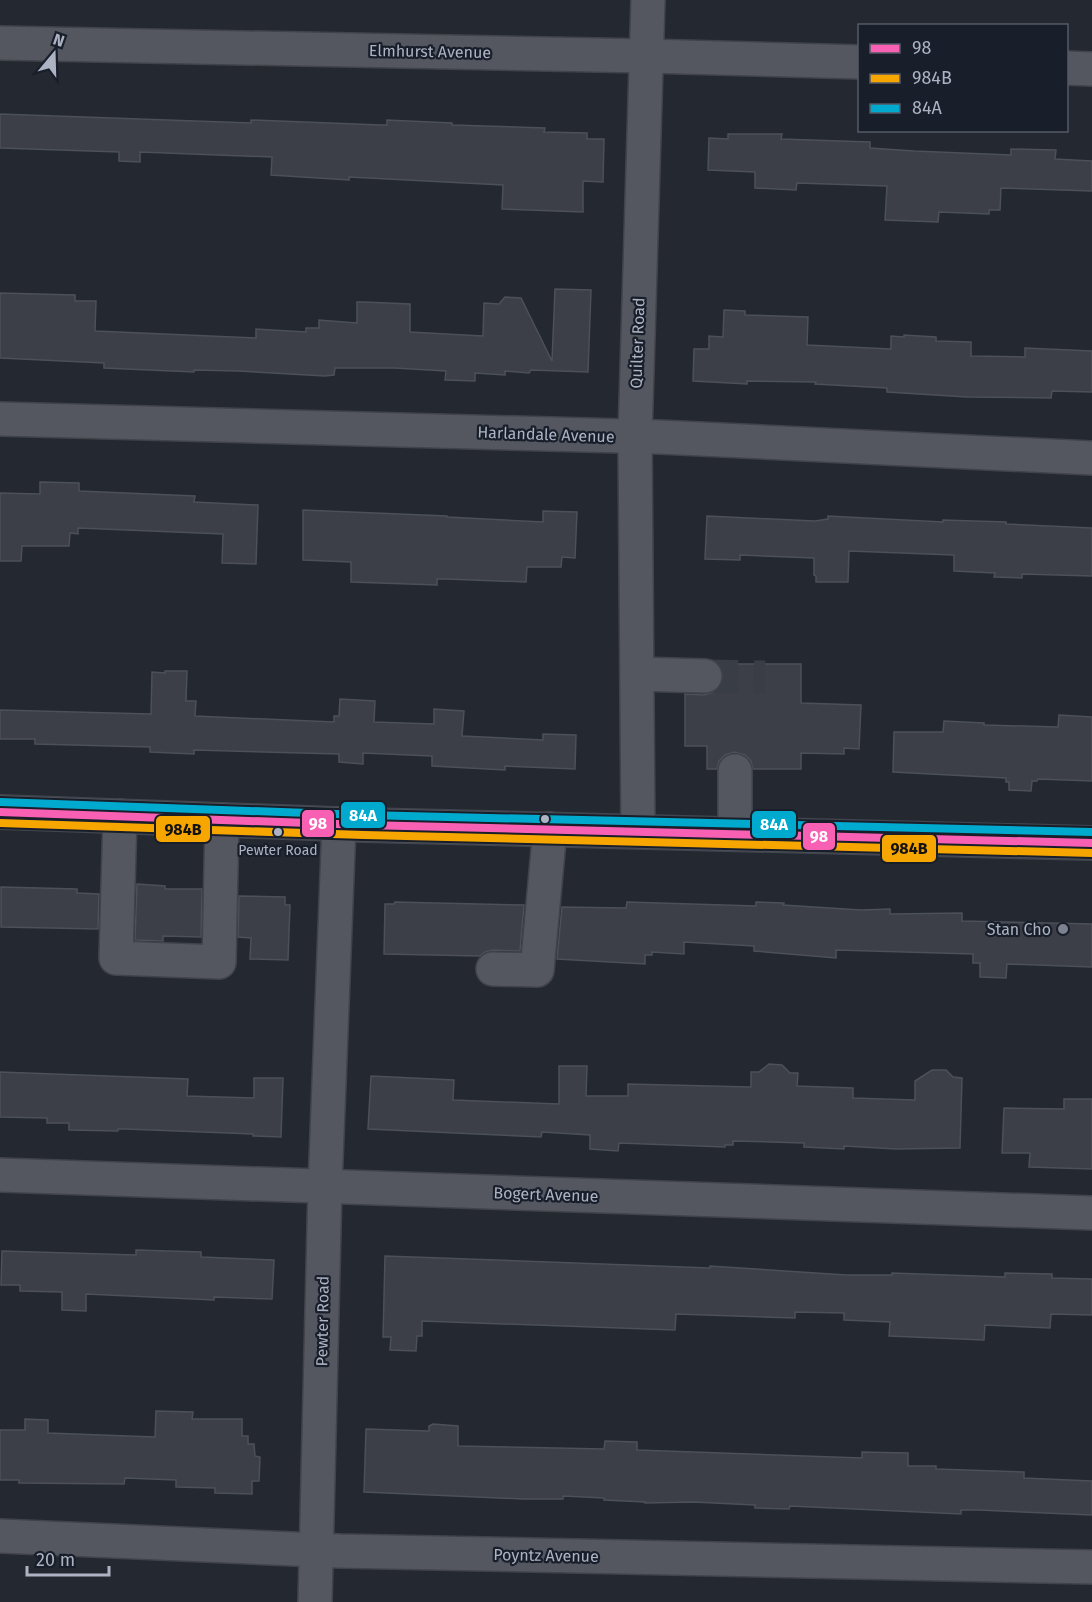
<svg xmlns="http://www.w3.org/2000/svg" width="1092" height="1602" font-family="'Fira Sans',sans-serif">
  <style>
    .building { fill: #3c3f47; stroke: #4c5058; stroke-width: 1.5 }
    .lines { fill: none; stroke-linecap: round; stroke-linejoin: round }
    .minor-tunnel { stroke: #393d46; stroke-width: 33; stroke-dasharray: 33 16; stroke-linecap: butt }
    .minor-casing { stroke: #404349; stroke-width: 36 }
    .major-casing { stroke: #41454d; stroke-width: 36 }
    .minor { stroke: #54575f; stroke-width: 33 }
    .major { stroke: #575961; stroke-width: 33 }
    .bus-1-casing { stroke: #181e2a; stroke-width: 12 }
    .bus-2-casing { stroke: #181e2a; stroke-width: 12 }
    .bus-3-casing { stroke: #181e2a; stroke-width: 12 }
    .bus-1 { stroke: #f860b3; stroke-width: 8 }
    .bus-2 { stroke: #f7a600; stroke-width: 8 }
    .bus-3 { stroke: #00a9ce; stroke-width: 8 }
    .bus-dot { fill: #adb3c3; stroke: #181e2a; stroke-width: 2 }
    .poi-dot { fill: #7d8290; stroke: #181e2a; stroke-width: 2 }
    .labels { text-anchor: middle; stroke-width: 4.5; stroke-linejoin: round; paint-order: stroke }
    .bus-label { font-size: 14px; fill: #adb3c3; stroke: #181e2a }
    .street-label { font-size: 16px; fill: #adb3c3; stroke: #181e2a }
    .poi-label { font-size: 16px; fill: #adb3c3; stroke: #181e2a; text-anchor: end }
    .line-badge { stroke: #181e2a; stroke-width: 2 }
    .badge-label { font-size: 16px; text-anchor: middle; font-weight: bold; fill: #fff }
    .pale-badge-label { font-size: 16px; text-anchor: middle; font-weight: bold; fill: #111 }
  </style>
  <rect width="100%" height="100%" fill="#242830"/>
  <!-- building -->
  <g class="building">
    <polygon points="0,114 251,123 251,120 381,125 387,125 387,120 452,123 452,125 545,128 544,132 587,133 587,139 604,139 603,182 583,181 583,212 502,209 503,185 349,177 349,180 271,175 272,157 140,152 140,162 119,161 119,152 0,148"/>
    <polygon points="728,134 782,134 781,139 870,142 870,148 914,151 1011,155 1011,149 1056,150 1055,159 1092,161 1092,191 1001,188 1000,210 989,210 989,214 939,212 938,222 885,220 887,186 797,183 796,190 755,188 755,172 708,170 709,138 728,139"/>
    <polygon points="555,289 591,290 588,372 531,370 529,373 505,371 505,375 475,373 475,381 445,380 446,371 394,368 335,368 334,375 325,376 238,371 194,370 194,372 104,368 104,363 0,358 0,293 75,295 75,301 96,301 95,331 256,338 256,329 306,332 306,328 319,328 319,320 357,323 357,302 364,302 410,304 410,332 483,336 484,303 499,304 505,297 521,298 552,361"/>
    <polygon points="724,310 745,311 745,315 808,317 807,345 891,349 891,336 904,337 904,335 936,337 936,341 971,342 971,356 1025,357 1025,348 1092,351 1092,392 1052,391 1051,398 967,397 887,392 887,388 815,384 816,382 747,381 747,384 693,381 694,349 709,349 709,336 723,337"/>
    <polygon points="40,482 79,483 79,491 195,496 194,502 258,505 256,564 222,563 223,534 78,528 78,534 70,533 69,546 22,546 21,561 0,561 0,493 40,494"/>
    <polygon points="303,510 447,516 447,517 543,522 543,511 577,512 575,558 562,557 561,567 527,567 526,582 447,579 437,579 437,585 351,582 351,562 303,560"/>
    <polygon points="707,516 815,521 828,519 828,516 943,522 943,520 1006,522 1006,524 1092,528 1092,576 1022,574 1022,578 994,577 995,573 954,571 954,555 849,551 848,582 816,582 816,576 814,575 814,558 740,555 740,560 705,559"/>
    <polygon points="719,664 801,664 801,703 861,705 859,749 844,748 844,754 801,753 801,769 753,769 751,761 745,755 734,752 725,755 719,761 717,769 707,769 707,746 685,746 685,694 704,695 714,692 721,685 724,677"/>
    <polygon points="165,671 187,671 186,701 196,701 195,716 334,722 334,716 339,716 340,699 375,701 374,722 434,724 434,709 464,711 462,736 543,740 543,734 576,735 575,769 505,766 505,770 432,766 432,756 363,753 363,764 339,762 339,754 194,750 194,754 150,752 150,747 35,744 35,739 0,739 0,710 151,714 152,672 165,673"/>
    <polygon points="1059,715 1092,717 1092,781 1038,779 1037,781 1032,781 1031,791 1009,790 1009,782 1006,782 1006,778 893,772 894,732 943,732 944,721 984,723 984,725 1058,727"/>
    <polygon points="137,884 165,886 165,889 202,889 201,937 163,936 163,941 135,940"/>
    <polygon points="1,887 77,889 77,893 99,894 98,929 1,927"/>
    <polygon points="239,896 285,897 285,905 290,905 288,960 250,959 251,938 238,937"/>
    <polygon points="395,902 524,905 520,951 493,950 485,952 480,956 384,954 385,904 394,904"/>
    <polygon points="627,902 756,906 756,902 784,903 783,905 861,910 890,909 890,914 962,913 962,921 1092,924 1092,967 1007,964 1006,978 980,977 980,963 973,963 973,954 836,950 836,958 754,951 754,946 684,942 684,954 652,952 652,955 645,955 645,964 557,959 562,907 626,908"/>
    <polygon points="769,1064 782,1065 790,1073 798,1073 797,1086 853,1088 853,1098 915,1100 915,1081 932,1070 946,1070 953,1077 962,1078 960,1148 896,1149 844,1146 844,1149 804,1147 804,1143 733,1141 733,1145 725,1145 725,1147 619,1143 618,1151 590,1149 590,1135 542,1132 541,1137 368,1129 371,1076 454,1080 453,1100 559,1104 559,1066 587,1066 586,1096 628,1096 628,1084 751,1087 751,1072 759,1072"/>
    <polygon points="0,1072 188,1079 187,1096 254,1098 254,1078 283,1078 281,1137 253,1136 253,1134 126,1129 118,1129 118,1131 69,1130 69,1123 47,1123 47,1118 0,1117"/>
    <polygon points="1064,1099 1092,1099 1092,1169 1029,1167 1030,1153 1002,1153 1004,1108 1064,1109"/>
    <polygon points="136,1250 201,1252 201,1257 274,1260 272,1299 214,1297 214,1300 86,1294 86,1311 62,1310 62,1292 20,1291 20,1285 1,1285 2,1251 136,1255"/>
    <polygon points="385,1256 710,1268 710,1266 846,1275 892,1275 892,1273 1005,1277 1005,1273 1052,1274 1052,1278 1092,1279 1092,1315 1051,1314 1050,1328 985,1325 984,1340 889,1336 890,1322 844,1320 844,1313 795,1312 795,1318 676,1314 675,1330 422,1321 422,1336 417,1336 416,1351 390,1350 391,1337 383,1337"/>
    <polygon points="156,1411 193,1412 192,1419 242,1419 242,1436 248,1436 248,1444 254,1444 255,1456 260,1457 259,1481 252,1481 252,1494 215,1493 215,1488 176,1487 176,1480 125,1478 124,1484 19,1483 19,1480 0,1480 0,1430 25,1430 25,1419 48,1420 48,1433 155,1437"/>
    <polygon points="433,1424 458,1426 458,1446 604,1449 605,1441 637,1442 637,1450 862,1458 862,1452 908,1453 908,1466 936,1466 936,1469 1024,1472 1024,1478 1092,1481 1092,1515 979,1510 961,1510 961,1514 790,1506 789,1509 755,1508 755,1505 693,1502 645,1503 645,1502 604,1500 604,1498 563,1496 563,1499 523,1499 364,1492 366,1429 429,1431 429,1426"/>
  </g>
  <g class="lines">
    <!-- minor-tunnel -->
    <polyline class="minor-tunnel" points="705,676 765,677"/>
    <!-- minor casing -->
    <g class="minor-casing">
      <g id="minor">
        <polyline points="0,43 646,56 860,62"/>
        <polyline points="1066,68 1092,69"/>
        <polyline points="0,419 659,437 1092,458"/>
        <polyline points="637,674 705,676"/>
        <polyline points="735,771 735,834"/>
        <polyline points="120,816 116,958 219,962 222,820"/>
        <polyline points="638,831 635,437 648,0"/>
        <polyline points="493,969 537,970 550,829"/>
        <polyline points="0,1175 1092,1213"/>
        <polyline points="0,1536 340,1551 1092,1567"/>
        <polyline points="315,1602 325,1186 339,824"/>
      </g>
    </g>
    <!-- major casing -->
    <g class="major-casing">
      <polyline id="major" points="0,812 364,825 1092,843"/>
    </g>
    <!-- minor -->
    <use href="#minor" class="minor"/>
    <!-- major -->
    <use href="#major" class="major"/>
    <!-- bus-1 casing -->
    <g class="bus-1-casing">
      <polyline id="bus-1" points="0,812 364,825 1092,843"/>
    </g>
    <!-- bus-2 casing -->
    <g class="bus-2-casing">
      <polyline id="bus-2" points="0,823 364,835 1092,853"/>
    </g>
    <!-- bus-3 casing -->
    <g class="bus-3-casing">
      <polyline id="bus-3" points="0,802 364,815 1092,832"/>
    </g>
    <!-- bus-1 -->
    <use href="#bus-1" class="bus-1"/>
    <!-- bus-2 -->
    <use href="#bus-2" class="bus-2"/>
    <!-- bus-3 -->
    <use href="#bus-3" class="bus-3"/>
  </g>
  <!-- markers -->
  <g class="bus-dot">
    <circle cx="545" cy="819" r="5"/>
    <circle cx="278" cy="832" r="5"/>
  </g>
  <circle class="poi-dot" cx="1063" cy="929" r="6"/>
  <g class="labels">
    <!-- bus labels -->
    <g class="bus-label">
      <text x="278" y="855">Pewter Road</text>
    </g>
    <!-- street labels -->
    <g class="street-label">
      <text transform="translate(430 51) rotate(1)" y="6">Elmhurst Avenue</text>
      <text transform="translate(637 343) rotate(-88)" y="6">Quilter Road</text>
      <text transform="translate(546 434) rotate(2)" y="6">Harlandale Avenue</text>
      <text transform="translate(546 1194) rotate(2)" y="6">Bogert Avenue</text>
      <text transform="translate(322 1321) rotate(-89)" y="6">Pewter Road</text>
      <text transform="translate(546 1555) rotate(1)" y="6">Poyntz Avenue</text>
    </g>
    <!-- poi labels -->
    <g class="poi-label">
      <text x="1051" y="935">Stan Cho</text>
    </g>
  </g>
  <g class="line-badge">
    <rect x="340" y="801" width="46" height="28" rx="6" fill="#00a9ce"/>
    <rect x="301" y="809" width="34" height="29" rx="6" fill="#f860b3"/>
    <rect x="751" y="810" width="46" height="29" rx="6" fill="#00a9ce"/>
    <rect x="155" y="815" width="56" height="28" rx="6" fill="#f7a600"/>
    <rect x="802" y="822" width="34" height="29" rx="6" fill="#f860b3"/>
    <rect x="881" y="834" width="56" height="29" rx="6" fill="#f7a600"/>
  </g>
  <g class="badge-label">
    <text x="363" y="821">84A</text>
    <text x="318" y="829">98</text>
    <text x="774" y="830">84A</text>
    <text x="819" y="842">98</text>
  </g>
  <g class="pale-badge-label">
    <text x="183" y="835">984B</text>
    <text x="909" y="854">984B</text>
  </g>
  <!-- legend -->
  <rect x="858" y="24" width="210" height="108" fill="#181e2a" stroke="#545a67" stroke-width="1.5"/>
  <rect x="870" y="44" width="30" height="9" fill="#f860b3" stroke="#545a67" stroke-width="1.5"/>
  <text x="912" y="54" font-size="18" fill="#adb3c3">98</text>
  <rect x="870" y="74" width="30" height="9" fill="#f7a600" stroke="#545a67" stroke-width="1.5"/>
  <text x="912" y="84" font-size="18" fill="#adb3c3">984B</text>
  <rect x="870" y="104" width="30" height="9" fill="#00a9ce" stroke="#545a67" stroke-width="1.5"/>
  <text x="912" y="114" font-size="18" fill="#adb3c3">84A</text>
  <!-- north arrow -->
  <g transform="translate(54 54) rotate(19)" stroke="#181e2a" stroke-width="4.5" paint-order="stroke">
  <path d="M0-4.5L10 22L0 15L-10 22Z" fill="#adb3c3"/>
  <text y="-9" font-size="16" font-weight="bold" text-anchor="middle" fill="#adb3c3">N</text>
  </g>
  <!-- scale -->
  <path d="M27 1566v9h82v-9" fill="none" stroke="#adb3c3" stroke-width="3"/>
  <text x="36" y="1566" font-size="18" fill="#adb3c3" stroke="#181e2a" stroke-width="4.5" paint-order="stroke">20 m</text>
</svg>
